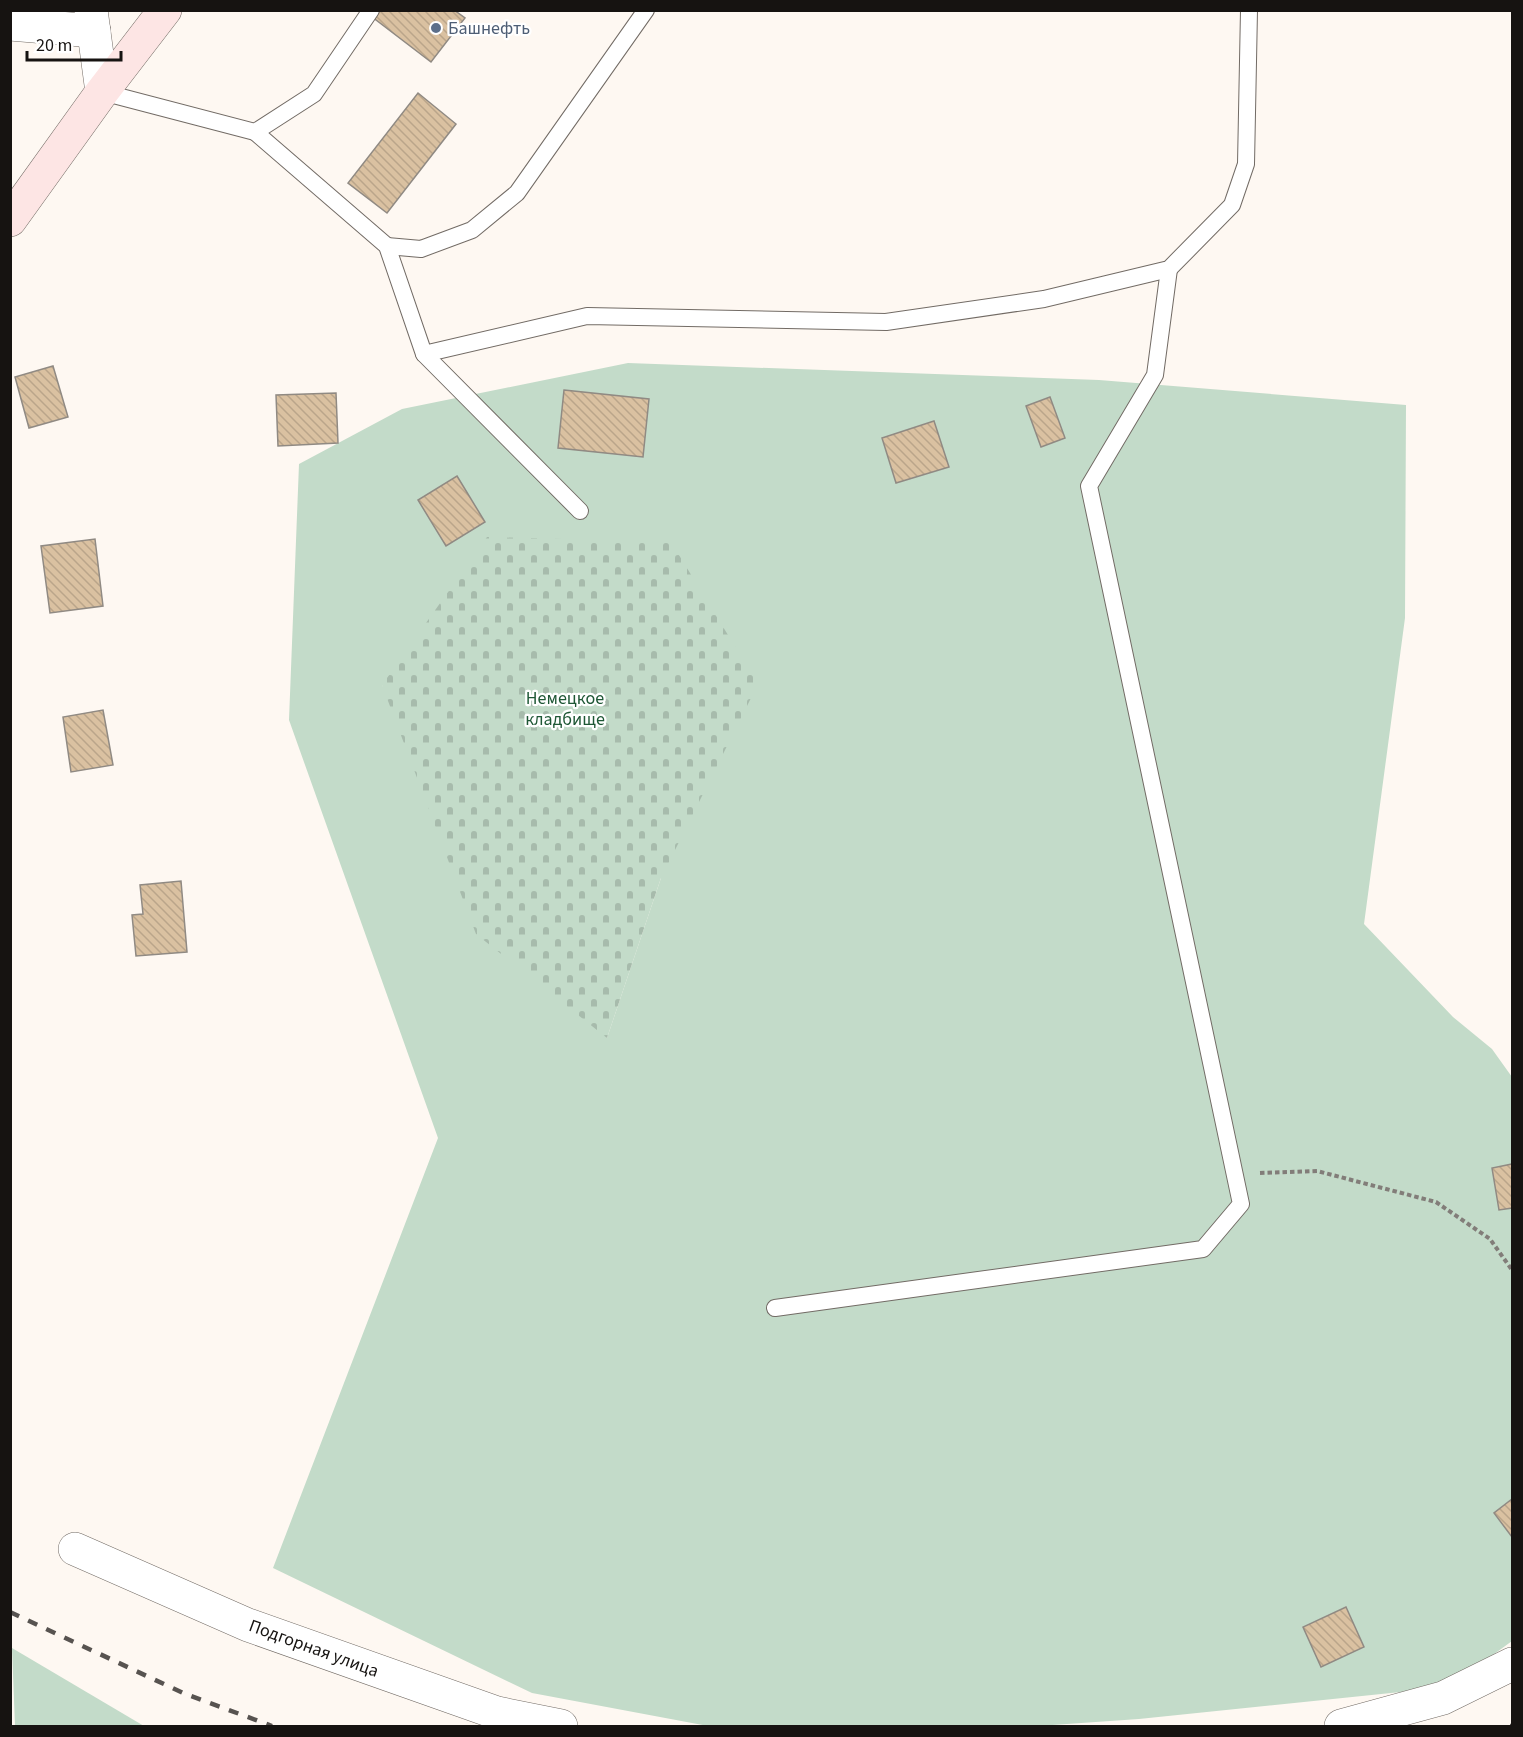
<svg xmlns="http://www.w3.org/2000/svg" width="1523" height="1737" font-family="'Source Sans 3',sans-serif">
  <style>
    .green { fill: #c3dbc9; fill-rule: evenodd }
    .cemetery { fill: url(#cemetery-stones) }
    .building { fill: url(#building-back-hatch); stroke: #908a83; stroke-width: 1.5 }
    .lines { fill: none; stroke-linecap: round; stroke-linejoin: round }
    .lane-casing { stroke: #726b65; stroke-width: 18 }
    .street-casing { stroke: #726b65; stroke-width: 34 }
    .secondary-casing { stroke: #726b65; stroke-width: 34 }
    .path { stroke: #827d79; stroke-width: 4; stroke-dasharray: 4.5 3; stroke-linecap: butt }
    .lane { stroke: #fff; stroke-width: 16 }
    .street { stroke: #fff; stroke-width: 33 }
    .secondary { stroke: #fde5e4; stroke-width: 33 }
    .rail { stroke: #575350; stroke-width: 4.5; stroke-dasharray: 10 10; stroke-linecap: butt }
    .service-dot { fill: #5c6f8a; stroke: #fff; stroke-width: 2 }
    .labels { text-anchor: middle; stroke-width: 4.5; stroke-linejoin: round; paint-order: stroke }
    .service-label { font-size: 18px; fill: #4e5e75; stroke: #fff; text-anchor: start }
    .park-label { font-size: 18px; fill: #1e5735; stroke: #fff }
    .street-label { font-size: 18px; fill: #161311; stroke: #fff }
  </style>
  <defs>
    <pattern id="cemetery-stones" width="16" height="16" patternUnits="userSpaceOnUse" patternTransform="scale(1.5)"><rect width="16" height="16" fill="#c3dbc9"/><path d="M2 7V4a2 2 0 0 1 4 0v3zM10 15v-3a2 2 0 0 1 4 0v3z" fill="#a7bbac"/></pattern>
    <pattern id="building-back-hatch" width="6" height="6" patternUnits="userSpaceOnUse" patternTransform="scale(1.5)"><rect width="6" height="6" fill="#dac1a1"/><path d="M-1 5l2 2M0 0l6 6M5-1l2 2" fill="none" stroke="#baa58a"/></pattern>
  </defs>
  <rect width="100%" height="100%" fill="#fef8f2"/>
  <!-- green -->
  <g class="green">
    <path d="M628 363 1099 380 1406 405 1405 618 1364 924 1453 1017 1492 1049 1512 1077V1641L1449 1687 1139 1719 1038 1726H708L532 1693 273 1568 438 1138 289 720 299 464 402 409ZM382 685 661 878 607 1038Z"/>
    <polygon points="12,1648 144,1726 15,1726"/>
  </g>
  <!-- cemetery -->
  <polygon class="cemetery" points="487,537 671,542 758,684 661,878 607,1038 476,934 382,685"/>
  <!-- building -->
  <g class="building">
    <polygon points="363,10 454,10 465,18 431,62"/>
    <polygon points="418,93 456,124 387,213 348,183"/>
    <polygon points="53,366 68,417 29,428 15,377"/>
    <polygon points="564,390 649,399 643,457 558,448"/>
    <polygon points="336,393 338,443 278,446 276,395"/>
    <polygon points="1050,397 1065,438 1041,447 1026,406"/>
    <polygon points="934,421 949,467 896,483 882,438"/>
    <polygon points="457,476 485,522 446,546 418,500"/>
    <polygon points="95,539 103,606 50,613 41,546"/>
    <polygon points="103,710 113,765 71,772 63,717"/>
    <polygon points="181,881 187,952 136,956 132,915 143,914 140,885"/>
    <polygon points="1512,1164 1512,1208 1499,1210 1492,1168"/>
    <polygon points="1512,1499 1512,1537 1494,1513"/>
    <polygon points="1346,1607 1364,1647 1321,1667 1303,1627"/>
  </g>
  <g class="lines">
    <!-- lane casing -->
    <g class="lane-casing">
      <g id="lane">
        <polyline points="102,92 255,132 314,94 371,10"/>
        <polyline points="255,132 387,246 424,354 587,316 886,322 1044,299 1169,269 1232,205 1246,164 1249,10"/>
        <polyline points="387,246 421,249 472,230 517,193 646,10"/>
        <polyline points="424,354 580,511"/>
        <polyline points="775,1308 1203,1249 1241,1204 1089,486 1155,375 1169,269"/>
      </g>
    </g>
    <!-- street casing -->
    <g class="street-casing">
      <g id="street">
        <polyline points="91,10 102,92"/>
        <polyline points="10,24 94,31"/>
        <polyline points="75,1549 248,1625 497,1713 561,1726"/>
        <polyline points="1341,1726 1443,1698 1512,1664"/>
      </g>
    </g>
    <!-- secondary casing -->
    <g class="secondary-casing">
      <polyline id="secondary" points="10,220 102,92 165,10"/>
    </g>
    <!-- path -->
    <polyline class="path" points="1260,1173 1317,1171 1436,1202 1490,1239 1512,1270"/>
    <!-- lane -->
    <use href="#lane" class="lane"/>
    <!-- street -->
    <use href="#street" class="street"/>
    <!-- secondary -->
    <use href="#secondary" class="secondary"/>
    <!-- rail -->
    <g class="rail">
      <polyline points="10,1612 183,1693 272,1726"/>
      <polyline points="1510,1726 1512,1726"/>
    </g>
  </g>
  <!-- markers -->
  <circle class="service-dot" cx="436" cy="28" r="6"/>
  <g class="labels">
    <!-- service labels -->
    <g class="service-label">
      <text x="448" y="34">Башнефть</text>
    </g>
    <!-- park labels -->
    <g class="park-label">
      <text x="565" y="704">Немецкое<tspan x="565" dy="21">кладбище</tspan></text>
    </g>
    <!-- street labels -->
    <g class="street-label">
      <text transform="translate(314 1648) rotate(20)" y="6">Подгорная улица</text>
    </g>
  </g>
  <!-- border -->
  <rect width="1523" height="1737" fill="none" stroke="#161311" stroke-width="24"/>
  <!-- scale -->
  <path d="M27 51v9h94v-9" fill="none" stroke="#161311" stroke-width="3"/>
  <text x="36" y="51" font-size="18" fill="#161311" stroke="#ffffff" stroke-width="4.5" paint-order="stroke">20 m</text>
</svg>
